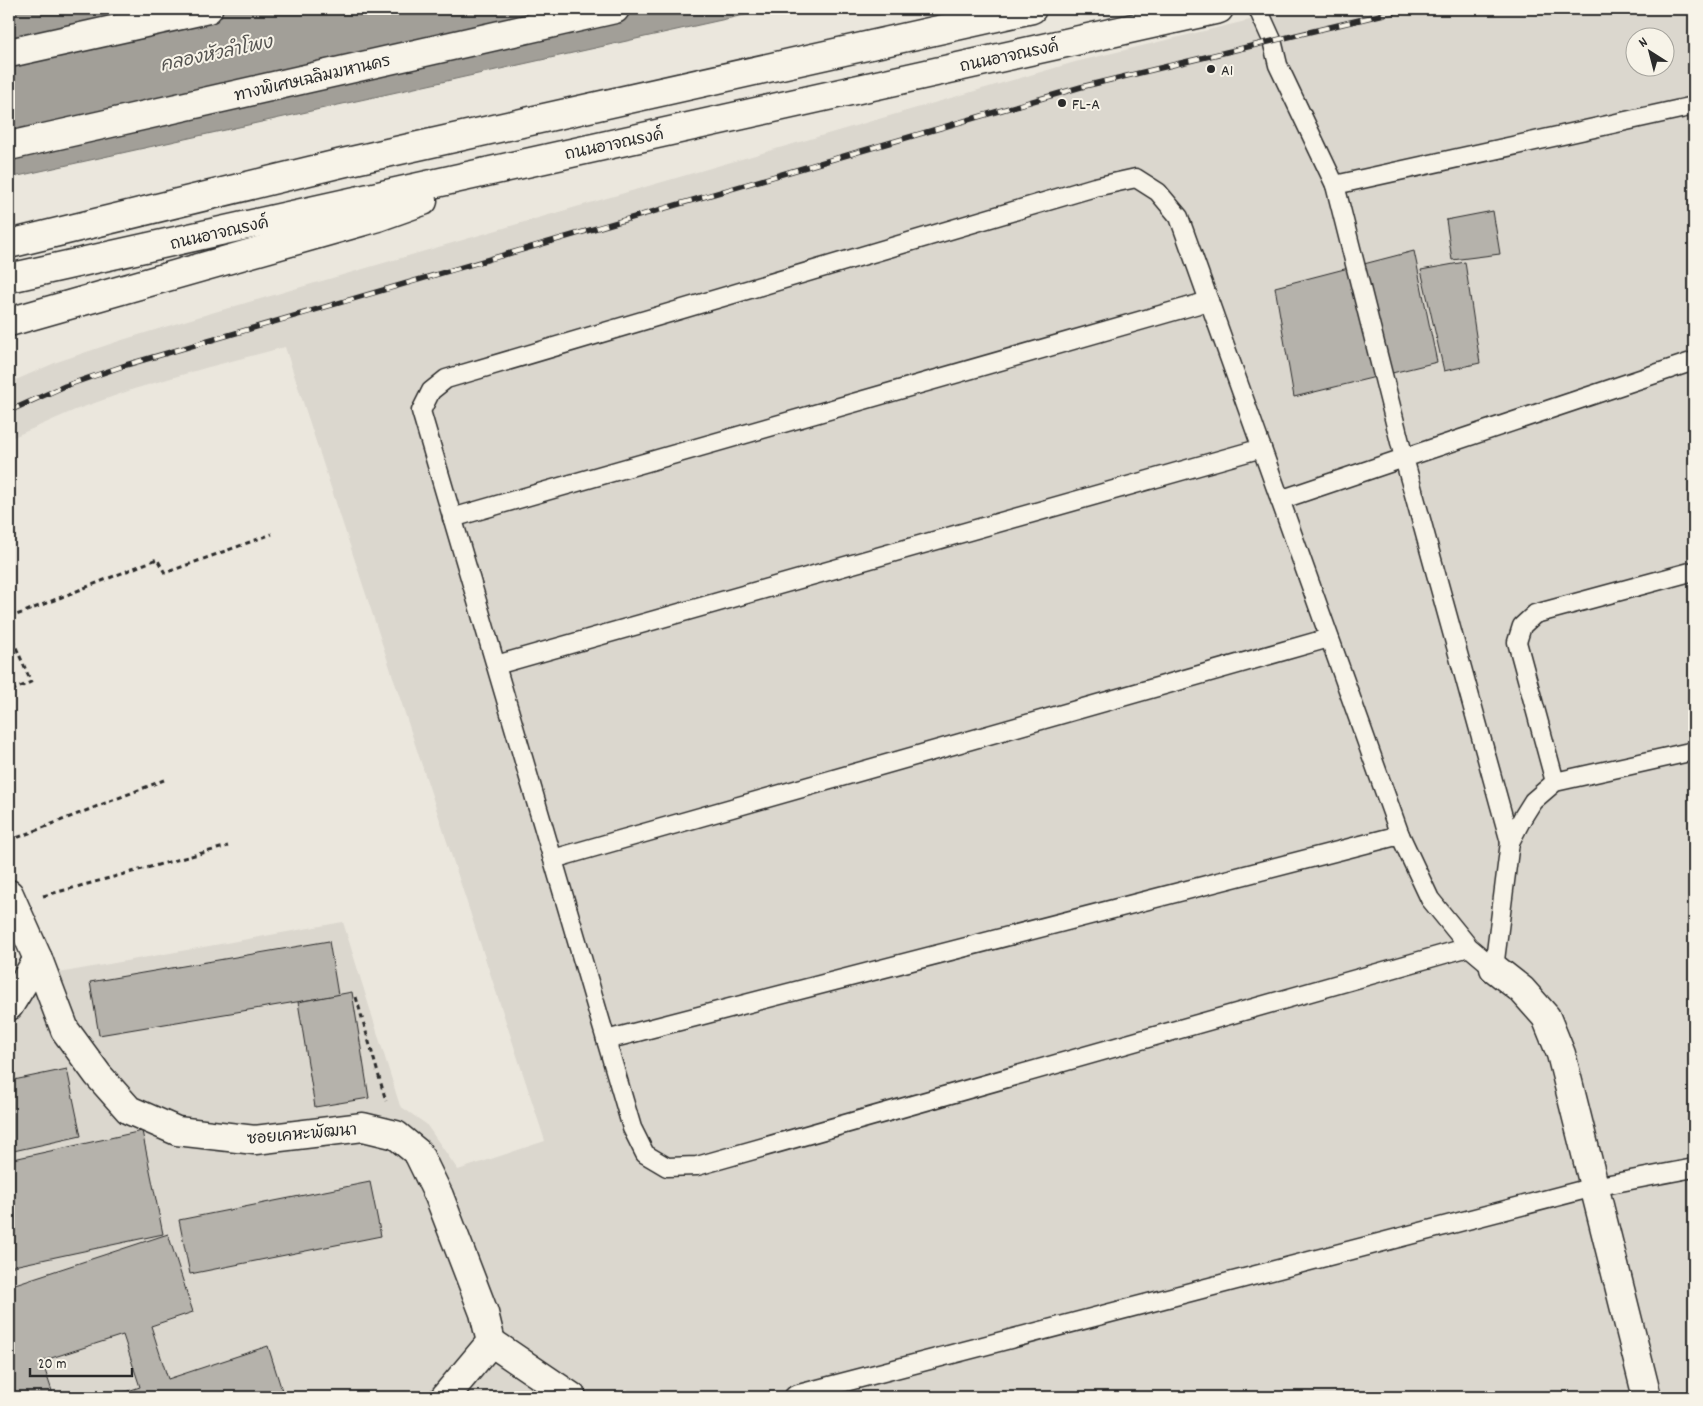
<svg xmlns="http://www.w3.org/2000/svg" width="1703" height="1406" font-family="Dekko,'Playpen Sans Thai',sans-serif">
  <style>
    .built { fill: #dbd7ce; fill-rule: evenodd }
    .water { fill: #a29f98; stroke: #72716c }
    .building { fill: #b5b2ab; stroke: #2b2b2b }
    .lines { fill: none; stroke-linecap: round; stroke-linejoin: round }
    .lane-casing { stroke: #2b2b2b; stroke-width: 21 }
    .street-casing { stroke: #2b2b2b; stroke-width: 31 }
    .secondary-casing { stroke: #2b2b2b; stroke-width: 31 }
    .highway-casing { stroke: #2b2b2b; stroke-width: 31 }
    .path { stroke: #2b2b2b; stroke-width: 3; stroke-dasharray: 5 4; stroke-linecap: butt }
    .lane { stroke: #f7f3e8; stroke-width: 18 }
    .street { stroke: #f7f3e8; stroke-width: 28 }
    .secondary { stroke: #f7f3e8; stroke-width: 28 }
    .highway { stroke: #f7f3e8; stroke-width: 28 }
    .rail-casing { stroke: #2b2b2b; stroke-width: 5.5 }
    .rail { stroke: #f7f3e8; stroke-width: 4; stroke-dasharray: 11; stroke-linecap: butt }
    .poi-dot { fill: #2b2b2b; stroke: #f7f3e8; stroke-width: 2 }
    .labels { text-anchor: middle; stroke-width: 4; stroke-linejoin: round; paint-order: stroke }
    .street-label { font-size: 16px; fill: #2b2b2b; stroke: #f7f3e8 }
    .poi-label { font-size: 16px; fill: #2b2b2b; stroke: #f7f3e8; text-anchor: start }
    .water-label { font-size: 18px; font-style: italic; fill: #555451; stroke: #f7f3e8 }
  </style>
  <rect width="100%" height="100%" fill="#ebe7dd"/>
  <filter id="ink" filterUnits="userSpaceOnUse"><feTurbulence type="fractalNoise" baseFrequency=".02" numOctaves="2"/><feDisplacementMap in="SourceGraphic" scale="10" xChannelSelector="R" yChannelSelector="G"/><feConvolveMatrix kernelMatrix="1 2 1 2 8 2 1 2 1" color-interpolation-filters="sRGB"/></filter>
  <g filter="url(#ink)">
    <!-- built -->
    <path class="built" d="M1296 9H1694V1397H630L627 1389 601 1397H9V982L343 922 400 1106 426 1124 458 1170 545 1141 285 347 205 368 134 389 75 410 9 439V383L57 362 119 341 191 319 1075 62ZM1636 38H1666V68H1636Z"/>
    <!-- water -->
    <polygon class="water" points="28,9 771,9 9,178 9,13"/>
    <!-- building -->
    <g class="building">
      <polygon points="1493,211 1500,254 1452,260 1446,220"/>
      <polygon points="1414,251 1437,362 1294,397 1275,287"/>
      <polygon points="1465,262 1480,363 1444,371 1421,270"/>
      <polygon points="329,941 338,995 99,1035 90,982"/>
      <polygon points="352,992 369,1098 315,1107 298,1002"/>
      <polygon points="67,1069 81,1136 9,1152 9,1081"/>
      <polygon points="142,1131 163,1234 9,1267 9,1160"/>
      <polygon points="370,1182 381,1236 190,1274 179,1220"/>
      <polygon points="168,1234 193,1312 151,1326 168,1379 268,1346 284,1397 110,1397 140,1387 123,1335 42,1361 54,1397 9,1397 9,1286"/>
    </g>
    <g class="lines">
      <!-- lane casing -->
      <g class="lane-casing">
        <g id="lane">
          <polyline points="1258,9 1272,40 1278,65 1335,185 1694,106"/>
          <polyline points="1280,500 1404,458 1335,185"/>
          <polyline points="452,518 1209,301"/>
          <polyline points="496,665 1262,448"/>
          <polyline points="1555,782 1517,642 1522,626 1535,614 1694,571"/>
          <polyline points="1510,842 1404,458 1694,361"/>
          <polyline points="553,859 1329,638"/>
          <polyline points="1469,947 697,1166 667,1167 645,1154 632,1128 421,411 431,391 446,379 1095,187 1136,178 1158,192 1179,217 1400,835 1430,899 1469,947 1494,968"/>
          <polyline points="1494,968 1510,842 1523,817 1533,801 1555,782 1694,751"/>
          <polyline points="606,1040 1400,835"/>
          <polyline points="793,1397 795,1395 1594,1187 1694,1168"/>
        </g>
      </g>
      <!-- street casing -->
      <g class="street-casing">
        <g id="street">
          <polyline points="1494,968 1522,990 1546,1017 1561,1054 1647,1397"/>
          <polyline points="9,1006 38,959"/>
          <polyline points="491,1342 572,1397"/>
        </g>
      </g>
      <!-- secondary casing -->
      <g class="secondary-casing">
        <g id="secondary">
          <polyline points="9,244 342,163 1032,9"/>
          <polyline points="9,278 1219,9"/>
          <polyline points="9,322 378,217 423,201"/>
          <polyline points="9,894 38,959 65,1030 98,1075 129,1110 177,1131 255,1140 363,1127 396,1135 418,1153 439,1196 484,1313 491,1342 445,1397"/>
        </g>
      </g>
      <!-- highway casing -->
      <g class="highway-casing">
        <g id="highway">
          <polyline points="9,53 208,9"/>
          <polyline points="9,146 615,9"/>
        </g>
      </g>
      <!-- path -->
      <g class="path">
        <polyline points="9,618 157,559 165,573 272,534"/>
        <polyline points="9,631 31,682 9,692"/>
        <polyline points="9,841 164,780"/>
        <polyline points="43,896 228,846"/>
        <polyline points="356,997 386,1101"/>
      </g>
      <!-- lane -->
      <use href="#lane" class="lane"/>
      <!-- street -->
      <use href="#street" class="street"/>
      <!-- secondary -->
      <use href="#secondary" class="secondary"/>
      <!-- highway -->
      <use href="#highway" class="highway"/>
      <!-- rail casing -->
      <g class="rail-casing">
        <polyline id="rail" points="9,411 65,386 126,365 1081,87 1405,9"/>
      </g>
      <!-- rail -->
      <use href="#rail" class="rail"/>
    </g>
  </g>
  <!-- markers -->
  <g class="poi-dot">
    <circle cx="1211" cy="69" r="5"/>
    <circle cx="1062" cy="103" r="5"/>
  </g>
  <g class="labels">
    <!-- street labels -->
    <g class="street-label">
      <text transform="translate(1009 55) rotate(-12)" y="6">ถนนอาจณรงค์</text>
      <text transform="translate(312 77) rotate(-13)" y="6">ทางพิเศษเฉลิมมหานคร</text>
      <text transform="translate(614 143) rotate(-12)" y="6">ถนนอาจณรงค์</text>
      <text transform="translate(219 232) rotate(-13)" y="6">ถนนอาจณรงค์</text>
      <text transform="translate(302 1133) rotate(-5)" y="6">ซอยเคหะพัฒนา</text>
    </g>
    <!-- poi labels -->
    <g class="poi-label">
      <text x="1221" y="75">A1</text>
      <text x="1072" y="109">FL-A</text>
    </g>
    <!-- water labels -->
    <g class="water-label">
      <text transform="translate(216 53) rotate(-12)" y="6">คลองหัวลำโพง</text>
    </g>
  </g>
  <!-- margin -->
  <rect width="1703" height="1406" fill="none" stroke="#f7f3e8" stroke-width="30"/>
  <rect x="15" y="15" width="1673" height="1376" fill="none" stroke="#2b2b2b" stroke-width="2" filter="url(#ink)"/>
  <!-- north arrow -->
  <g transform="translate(1650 52) rotate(324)"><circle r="24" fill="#f7f3e8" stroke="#a5a39c"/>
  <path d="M0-4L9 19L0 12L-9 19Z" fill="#2b2b2b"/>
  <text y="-8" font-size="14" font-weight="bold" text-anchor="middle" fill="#2b2b2b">N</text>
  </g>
  <!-- scale -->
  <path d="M30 1368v8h102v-8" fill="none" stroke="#2b2b2b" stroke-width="2.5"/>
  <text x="38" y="1368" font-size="15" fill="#2b2b2b" stroke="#f7f3e8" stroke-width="4" paint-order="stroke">20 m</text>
</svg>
